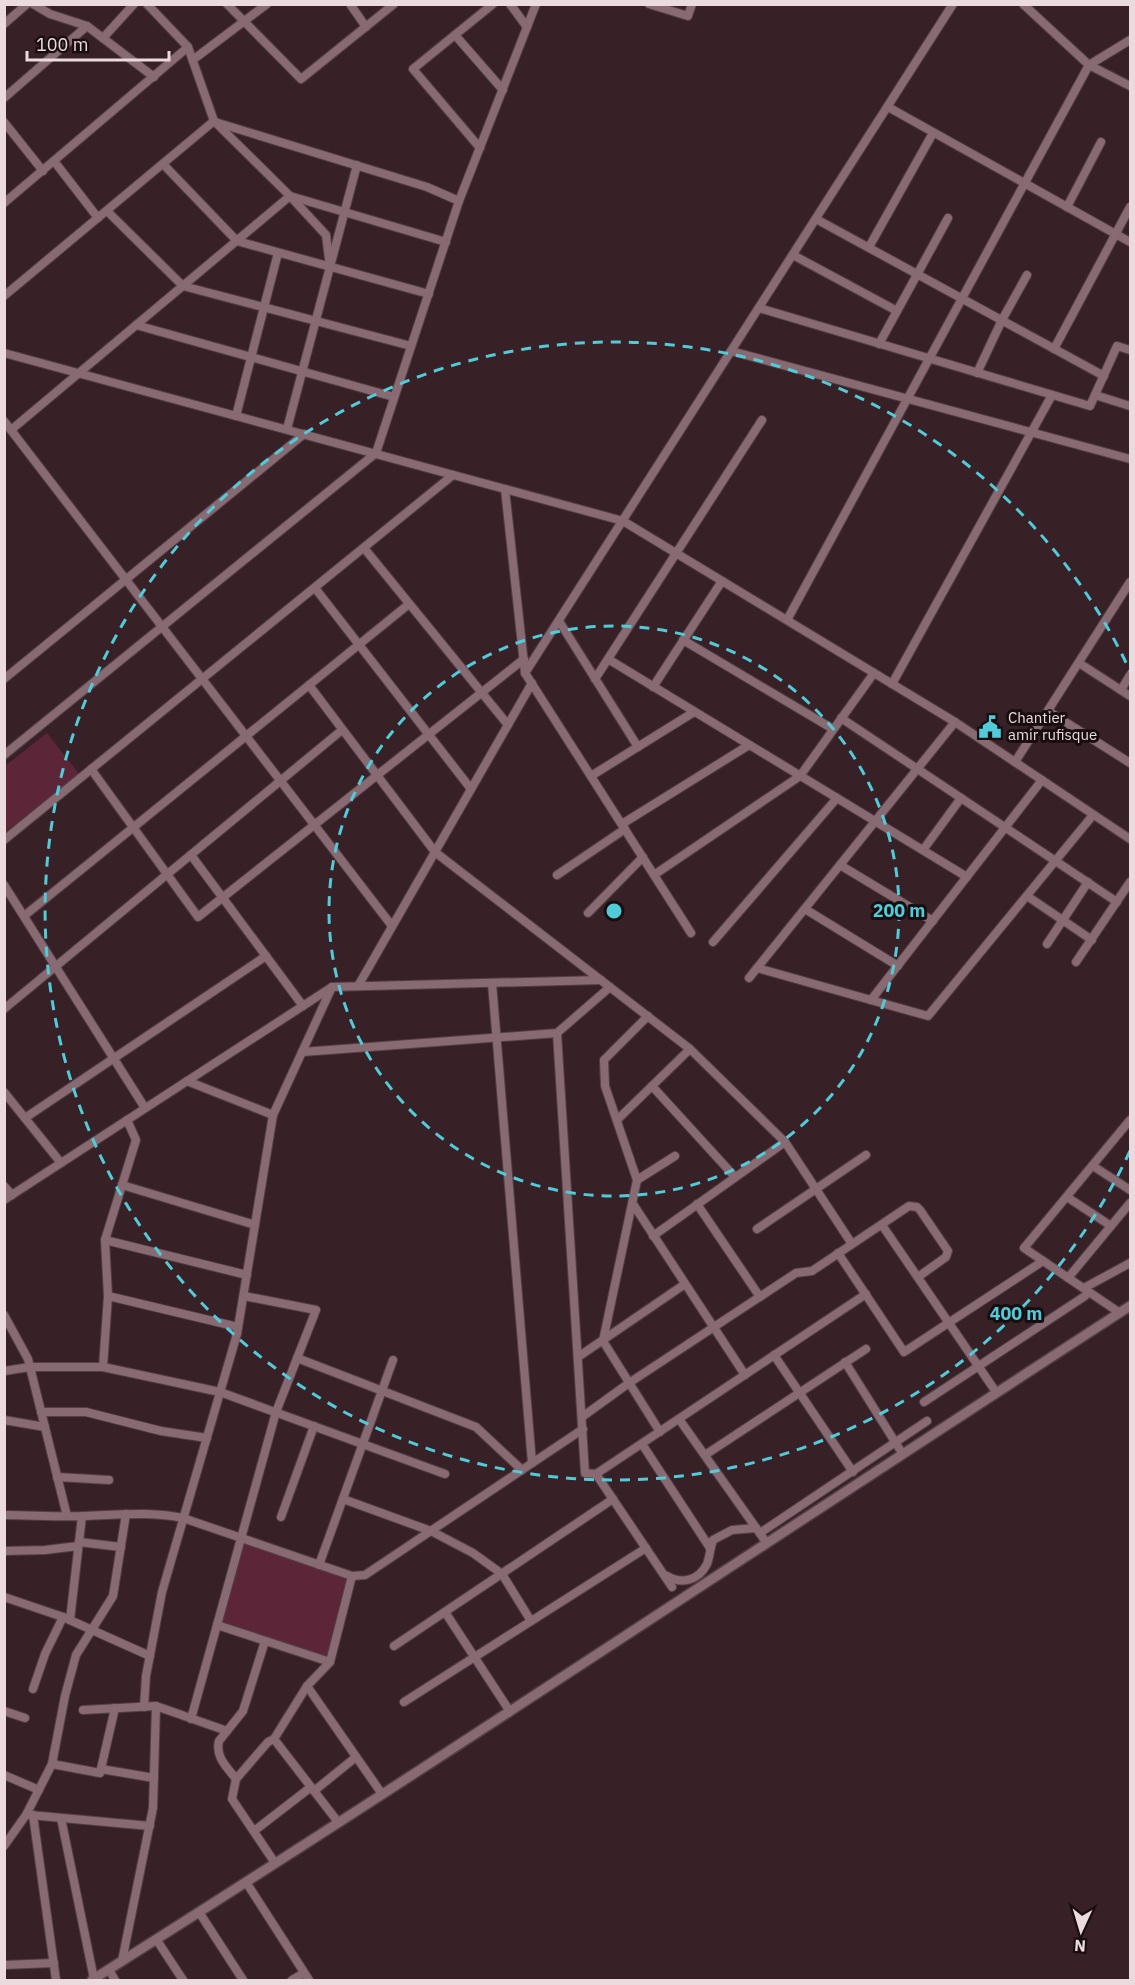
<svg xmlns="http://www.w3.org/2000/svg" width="1135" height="1985" font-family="'IBM Plex Sans',sans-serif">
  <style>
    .green { fill: #5d2638 }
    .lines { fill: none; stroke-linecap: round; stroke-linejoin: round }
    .minor-casing { stroke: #533f46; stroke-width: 10 }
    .tertiary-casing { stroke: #533f46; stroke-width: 12 }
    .minor { stroke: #876a72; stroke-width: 8 }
    .tertiary { stroke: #876a72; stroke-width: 9 }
    .ring { fill: none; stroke: #52cbd8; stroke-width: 3; stroke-dasharray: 10 8 }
    .labels { text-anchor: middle; stroke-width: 6; stroke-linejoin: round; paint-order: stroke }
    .poi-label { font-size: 15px; fill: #ebdade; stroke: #180e10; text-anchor: start }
    .centre { fill: #52cbd8; stroke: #180e10; stroke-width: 3 }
    .ring-label { font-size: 18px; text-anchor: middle; font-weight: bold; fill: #52cbd8; stroke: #180e10; stroke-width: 6; stroke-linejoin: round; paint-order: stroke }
  </style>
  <rect width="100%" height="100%" fill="#382027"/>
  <!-- green -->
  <g class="green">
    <polygon points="47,733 79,774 5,832 5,766"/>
    <polygon points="244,1543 349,1578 329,1659 221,1623"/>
  </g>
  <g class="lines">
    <!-- minor casing -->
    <g class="minor-casing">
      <g id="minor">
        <polyline points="33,4 50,14 87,26 154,77"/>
        <polyline points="147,4 188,47 214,121 290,196 326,235 330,267"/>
        <polyline points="227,4 301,79 394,4"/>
        <polyline points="350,4 366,27"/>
        <polyline points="510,4 527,27"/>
        <polyline points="649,4 688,16 692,4"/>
        <polyline points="1023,4 1089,65 1130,86"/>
        <polyline points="4,24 27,4"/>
        <polyline points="455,35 503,90"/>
        <polyline points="103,38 134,4"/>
        <polyline points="194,59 267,4"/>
        <polyline points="4,98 87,26"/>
        <polyline points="888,107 1130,242"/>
        <polyline points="4,122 43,171"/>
        <polyline points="215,122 427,187 459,201"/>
        <polyline points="480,148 413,69 493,4"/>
        <polyline points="54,161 98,218"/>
        <polyline points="163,164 237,241 429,294"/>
        <polyline points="4,203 188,47"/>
        <polyline points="1067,207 1101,142"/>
        <polyline points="107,211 183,286 411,346"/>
        <polyline points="816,219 1104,376"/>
        <polyline points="869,247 933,133"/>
        <polyline points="793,255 897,311"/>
        <polyline points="4,296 214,121"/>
        <polyline points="759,308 1090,406 1117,346 1130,350"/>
        <polyline points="136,325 394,397"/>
        <polyline points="879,344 948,218"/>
        <polyline points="1054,349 1130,207"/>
        <polyline points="731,351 1130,459"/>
        <polyline points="4,353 623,521 955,722 1130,839"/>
        <polyline points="977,373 1002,320 1027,275"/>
        <polyline points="1095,395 1130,406"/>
        <polyline points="236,416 278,253"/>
        <polyline points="4,421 392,926"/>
        <polyline points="287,429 357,165"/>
        <polyline points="11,430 290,196 446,242"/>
        <polyline points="505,489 525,673 691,933"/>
        <polyline points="364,548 508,725"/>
        <polyline points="315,588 471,789"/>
        <polyline points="787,620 1089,65 1130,40"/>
        <polyline points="559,621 638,747"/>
        <polyline points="683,640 833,729"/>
        <polyline points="608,659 967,877"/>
        <polyline points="1079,663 1130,696"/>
        <polyline points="525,673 953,4"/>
        <polyline points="4,679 304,434"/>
        <polyline points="595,679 762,420"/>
        <polyline points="892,684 1052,395"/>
        <polyline points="309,685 435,852 690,1049 785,1142 852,1244"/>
        <polyline points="653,687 722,581"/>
        <polyline points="1121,690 1130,675"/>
        <polyline points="1048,711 1130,763"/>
        <polyline points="841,718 1117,902"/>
        <polyline points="4,755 376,453 459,201 536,4"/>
        <polyline points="1015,762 1130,582"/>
        <polyline points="91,769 198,917 524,659"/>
        <polyline points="591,776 694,712"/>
        <polyline points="622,824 749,745"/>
        <polyline points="4,840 453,475"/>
        <polyline points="923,850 961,798"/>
        <polyline points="191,855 303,1006"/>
        <polyline points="840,865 933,921"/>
        <polyline points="557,875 625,829"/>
        <polyline points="654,875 800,776 874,673"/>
        <polyline points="4,885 145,1108"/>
        <polyline points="1027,896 1092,940"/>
        <polyline points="805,909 898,966"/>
        <polyline points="588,913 643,857"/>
        <polyline points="24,916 409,604"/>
        <polyline points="713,942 837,798"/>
        <polyline points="1047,944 1088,882"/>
        <polyline points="1076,962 1130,882"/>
        <polyline points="757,968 928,1016 1093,815"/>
        <polyline points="749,978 955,722"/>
        <polyline points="492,983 532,1463"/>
        <polyline points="358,986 532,683"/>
        <polyline points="871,1000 1042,780"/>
        <polyline points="4,1009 342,730"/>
        <polyline points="648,1016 604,1060 605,1086 637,1180 603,1341 660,1432"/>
        <polyline points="557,1033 585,1473 596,1474 866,1294"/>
        <polyline points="302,1052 557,1033 610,987"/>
        <polyline points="187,1081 273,1115"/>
        <polyline points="652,1086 735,1177"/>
        <polyline points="4,1092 61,1163"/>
        <polyline points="25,1118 266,956"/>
        <polyline points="617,1120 690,1049"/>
        <polyline points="1093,1166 1130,1190"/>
        <polyline points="637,1180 675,1156"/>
        <polyline points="122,1185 255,1225"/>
        <polyline points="4,1186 12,1195"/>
        <polyline points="1067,1197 1111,1226"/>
        <polyline points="4,1200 332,987 601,980"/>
        <polyline points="633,1204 745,1375"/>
        <polyline points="697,1204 760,1297"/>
        <polyline points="882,1225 996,1392"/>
        <polyline points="757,1229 866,1155"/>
        <polyline points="653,1236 785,1142"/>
        <polyline points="105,1240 247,1275"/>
        <polyline points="838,1253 904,1352 1043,1261"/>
        <polyline points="1068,1278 1130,1203"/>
        <polyline points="1084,1288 1130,1263"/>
        <polyline points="108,1296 238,1327"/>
        <polyline points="1120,1313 1024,1248 1130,1120"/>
        <polyline points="4,1315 28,1359 67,1516"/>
        <polyline points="774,1355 853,1472"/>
        <polyline points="578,1357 685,1284"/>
        <polyline points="297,1358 476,1427 522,1470"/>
        <polyline points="845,1362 902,1453"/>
        <polyline points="103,1367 108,1296 105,1240 136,1140 127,1120"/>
        <polyline points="4,1371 30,1367 103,1367 220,1392 445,1474"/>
        <polyline points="924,1402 1085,1296"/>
        <polyline points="41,1412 86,1412 161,1431 207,1438"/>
        <polyline points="582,1417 629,1383 796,1273 812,1271 909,1206 917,1207 920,1210 948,1251 946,1257 918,1277"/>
        <polyline points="679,1419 766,1542"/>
        <polyline points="4,1420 45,1427"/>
        <polyline points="642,1444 710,1548"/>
        <polyline points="705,1455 866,1349"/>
        <polyline points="596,1474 672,1587"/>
        <polyline points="57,1477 109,1480"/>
        <polyline points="343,1499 431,1531 473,1553 502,1574 531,1621"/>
        <path d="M4 1515C31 1515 58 1517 85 1516 119 1515 150 1511 183 1518L352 1576 365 1575 583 1429"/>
        <polyline points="281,1517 314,1426"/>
        <polyline points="760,1533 927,1421"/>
        <polyline points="79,1542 121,1547"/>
        <polyline points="4,1551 45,1550 78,1546"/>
        <polyline points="319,1565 393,1360"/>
        <path d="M667 1576C682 1585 699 1580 707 1564 710 1556 710 1548 713 1540L732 1530 756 1528"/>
        <polyline points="4,1597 63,1617 150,1656"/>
        <polyline points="445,1612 509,1710"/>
        <polyline points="70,1620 82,1516"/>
        <polyline points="217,1625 330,1662"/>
        <polyline points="394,1646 613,1499"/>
        <polyline points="307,1686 382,1794"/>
        <polyline points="33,1689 45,1654 63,1617"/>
        <polyline points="404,1702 646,1548"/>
        <polyline points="144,1707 146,1676 162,1592 237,1334 273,1115 332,987"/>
        <polyline points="83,1710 156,1706 227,1731"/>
        <polyline points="4,1711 25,1718"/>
        <polyline points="191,1719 276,1412 316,1310 244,1296"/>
        <polyline points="274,1739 338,1822"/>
        <polyline points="52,1764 100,1773 115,1708"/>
        <polyline points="101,1769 154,1778"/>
        <polyline points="4,1775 39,1790"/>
        <path d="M236 1779C227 1767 215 1757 219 1741L243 1711 265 1641"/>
        <polyline points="314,1791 356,1757"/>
        <polyline points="30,1815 150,1826"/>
        <polyline points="33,1815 56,1980"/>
        <polyline points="61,1818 94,1979"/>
        <polyline points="254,1831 311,1787"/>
        <polyline points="4,1846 26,1815 52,1764 65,1696 76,1655 113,1596 126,1514"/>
        <polyline points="275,1863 232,1799 236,1779 268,1742 274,1739 307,1686 330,1662 352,1576"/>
        <polyline points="246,1882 309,1980"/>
        <polyline points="199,1912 243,1980"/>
        <polyline points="156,1939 183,1980"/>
        <polyline points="122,1961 153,1808 156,1706"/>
        <polyline points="4,1965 54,1963"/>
        <polyline points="109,1970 115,1980"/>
        <polyline points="292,1980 304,1973"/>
      </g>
    </g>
    <!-- tertiary casing -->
    <g class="tertiary-casing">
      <path id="tertiary" d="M92 1980C441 1760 784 1530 1130 1306"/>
    </g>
    <!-- minor -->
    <use href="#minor" class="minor"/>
    <!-- tertiary -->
    <use href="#tertiary" class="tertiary"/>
  </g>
  <!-- distance rings -->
  <g class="ring">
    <circle cx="614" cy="911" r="285"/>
    <path d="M1130 1151A569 569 0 1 1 1130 671"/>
  </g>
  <!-- icons -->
  <defs>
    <g id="civic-bare" transform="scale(1.8)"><path d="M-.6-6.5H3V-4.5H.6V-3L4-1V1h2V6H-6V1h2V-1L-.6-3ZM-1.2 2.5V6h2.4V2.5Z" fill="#52cbd8" stroke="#180e10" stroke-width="2.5" paint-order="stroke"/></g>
  </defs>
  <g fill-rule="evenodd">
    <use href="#civic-bare" x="990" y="727"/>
  </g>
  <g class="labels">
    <!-- poi labels -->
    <g class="poi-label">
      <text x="1008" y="723">Chantier<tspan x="1008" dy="17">amir rufisque</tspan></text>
    </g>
  </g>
  <circle cx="614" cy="911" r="9" class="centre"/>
  <g class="ring-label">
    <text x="899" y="917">200 m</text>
    <text x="1016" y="1320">400 m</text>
  </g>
  <!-- border -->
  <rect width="1135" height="1985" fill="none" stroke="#ebdade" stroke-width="12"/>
  <!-- north arrow -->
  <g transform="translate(1081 1931) rotate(184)" stroke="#180e10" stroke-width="4.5" paint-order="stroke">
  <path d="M0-4.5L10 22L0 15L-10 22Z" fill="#ebdade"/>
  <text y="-9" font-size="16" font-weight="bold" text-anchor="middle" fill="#ebdade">N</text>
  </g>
  <!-- scale -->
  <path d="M27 51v9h142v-9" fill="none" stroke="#ebdade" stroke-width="3"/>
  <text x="36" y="51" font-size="18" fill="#ebdade" stroke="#180e10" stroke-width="4.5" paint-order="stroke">100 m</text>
</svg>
